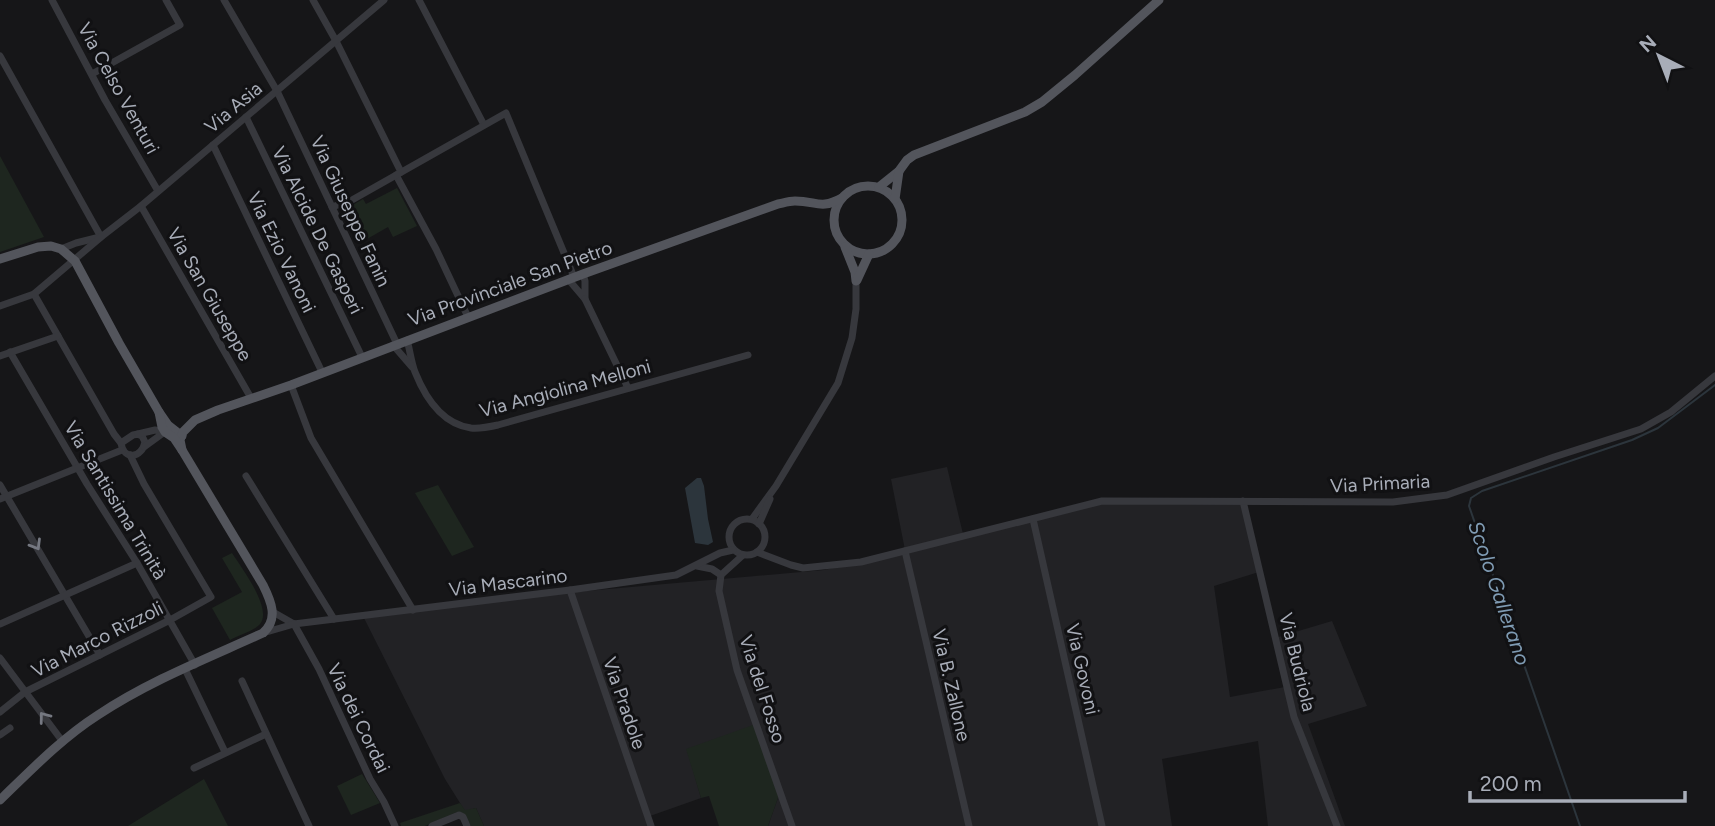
<svg xmlns="http://www.w3.org/2000/svg" width="1715" height="826" font-family="Figtree,sans-serif">
  <style>
    .built { fill: #222225 }
    .green { fill: #1e261f }
    .water { fill: #2c353c }
    .lines { fill: none; stroke-linecap: round; stroke-linejoin: round }
    .stream { stroke: #2c353c; stroke-width: 2 }
    .minor { stroke: #37383d; stroke-width: 7 }
    .major { stroke: #53555c; stroke-width: 9 }
    .oneway { stroke: #757881 }
    .labels { text-anchor: middle; stroke-width: 6; stroke-linejoin: round; paint-order: stroke }
    .street-label { font-size: 19px; fill: #a8adb8; stroke: #111113 }
    .water-label { font-size: 21px; font-style: italic; fill: #7f9bb3; stroke: #111113 }
  </style>
  <rect width="100%" height="100%" fill="#161618"/>
  <!-- built -->
  <polygon class="built" points="947,467 964,538 1107,502 1168,502 1245,498 1262,571 1214,586 1230,697 1285,687 1275,638 1332,621 1367,706 1308,724 1345,826 1268,826 1258,741 1162,759 1172,826 768,826 779,795 687,749 701,798 650,816 650,826 484,826 476,808 465,811 445,779 363,616 586,591 824,570 876,558 905,550 891,479"/>
  <!-- green -->
  <g class="green">
    <polygon points="0,156 44,237 0,252"/>
    <polygon points="397,188 417,226 393,237 388,227 360,243 341,212 363,199 366,204"/>
    <polygon points="438,485 474,547 452,556 415,493"/>
    <path d="M232 553C241 567 273 609 260 624 254 631 239 635 230 640L212 608 242 592 222 558Z"/>
    <polygon points="753,725 779,795 768,826 719,826 709,796 701,798 686,749"/>
    <polygon points="362,774 380,803 351,815 337,786"/>
    <polygon points="204,779 228,826 128,826"/>
    <polygon points="460,803 465,810 476,808 484,826 471,826 466,817 457,812 425,826 401,826 400,823"/>
  </g>
  <!-- water -->
  <polygon class="water" points="697,478 701,478 704,486 708,519 713,542 708,545 695,543 685,488"/>
  <g class="lines">
    <!-- stream -->
    <polyline class="stream" points="1580,826 1469,506 1471,498 1482,491 1632,440 1658,428 1715,385"/>
    <!-- minor -->
    <g class="minor">
      <polyline points="52,0 105,100 158,191"/>
      <polyline points="224,0 277,91 397,344"/>
      <polyline points="313,0 336,41 401,172"/>
      <polyline points="419,0 484,125"/>
      <polyline points="0,56 101,237"/>
      <polyline points="92,74 180,25 166,0"/>
      <polyline points="246,117 362,357"/>
      <polyline points="213,145 322,372"/>
      <polyline points="396,175 436,249 468,317"/>
      <polyline points="141,206 251,398"/>
      <polyline points="332,207 352,200 506,113 574,277"/>
      <polyline points="61,249 76,243 100,237"/>
      <polyline points="568,279 585,299 585,281 583,274"/>
      <polyline points="34,294 114,434 121,443"/>
      <polyline points="585,299 628,388"/>
      <polyline points="0,306 34,294 101,237 141,206 384,0"/>
      <path d="M407 340C410 350 411 362 415 372 425 397 442 424 471 428 480 429 489 427 498 425L748 355"/>
      <polyline points="393,345 412,367"/>
      <polyline points="10,352 87,484 137,563 195,665"/>
      <polyline points="0,356 58,336"/>
      <polyline points="291,385 311,438 413,610"/>
      <path d="M138 434 142 436 145 442C142 458 124 461 121 443L133 435Z"/>
      <polyline points="138,434 155,430 165,432"/>
      <polyline points="144,447 166,431"/>
      <polyline points="246,476 334,619"/>
      <polyline points="0,485 100,655"/>
      <polyline points="0,499 122,450"/>
      <polyline points="1243,501 1294,717 1337,826"/>
      <circle cx="747" cy="537" r="18"/>
      <polyline points="752,519 776,486 838,383 852,338 856,309 856,281"/>
      <polyline points="1033,519 1102,826"/>
      <polyline points="759,524 770,499"/>
      <polyline points="905,551 969,826"/>
      <polyline points="757,552 791,565 803,568 861,562 1102,501 1393,502 1447,495 1554,457 1641,429 1671,412 1715,376"/>
      <polyline points="743,555 721,575 719,591 737,670 792,826"/>
      <polyline points="697,566 712,569 721,575"/>
      <polyline points="570,590 651,826"/>
      <polyline points="273,612 294,624"/>
      <polyline points="0,624 137,563"/>
      <polyline points="294,624 319,669 370,779 384,802 395,826"/>
      <polyline points="263,633 294,624 570,590 676,575 720,553 733,550"/>
      <polyline points="0,658 63,742"/>
      <polyline points="185,669 225,752"/>
      <polyline points="242,681 309,826"/>
      <polyline points="0,712 25,692 170,620 211,597 144,484 130,455"/>
      <polyline points="0,735 10,728"/>
      <polyline points="194,768 266,734"/>
      <polyline points="432,826 459,815 463,817 467,826"/>
    </g>
    <!-- major -->
    <g class="major">
      <circle cx="868" cy="220" r="34"/>
      <polyline points="879,187 899,171 907,160 914,155 1025,112 1042,102 1075,75 1159,0"/>
      <polyline points="895,199 899,171"/>
      <polyline points="845,247 855,272 856,281"/>
      <polyline points="0,259 38,247 51,246 61,249 75,261 119,343 159,412 168,425 182,436"/>
      <polyline points="857,280 869,254"/>
      <path d="M182 450 180 440 183 432 195 420 218 410 291 385 583 274 778 204C783 203 789 201 795 201 817 201 820 210 842 198"/>
      <path d="M0 800C31 770 62 738 98 715 149 681 208 658 263 633 279 619 271 601 263 585L182 450 174 438 165 432 162 427 159 412"/>
    </g>
  </g>
  <!-- one-way arrows -->
  <defs><path id="oneway-chevron" d="M-2-3.5L2.5 0L-2 3.5" fill="none" stroke-width="1.6" stroke-linecap="round" stroke-linejoin="round" transform="scale(1.75)"/></defs>
  <g class="oneway">
    <use href="#oneway-chevron" transform="translate(36 545) rotate(59)"/>
    <use href="#oneway-chevron" transform="translate(44 717) rotate(-127)"/>
  </g>
  <g class="labels">
    <!-- street labels -->
    <g class="street-label">
      <text transform="translate(119 88) rotate(61)" y="7">Via Celso Venturi</text>
      <text transform="translate(233 107) rotate(-40)" y="7">Via Asia</text>
      <text transform="translate(351 211) rotate(65)" y="7">Via Giuseppe Fanin</text>
      <text transform="translate(318 230) rotate(64)" y="7">Via Alcide De Gasperi</text>
      <text transform="translate(282 252) rotate(64)" y="7">Via Ezio Vanoni</text>
      <text transform="translate(510 283) rotate(-20)" y="7">Via Provinciale San Pietro</text>
      <text transform="translate(210 294) rotate(60)" y="7">Via San Giuseppe</text>
      <text transform="translate(565 388) rotate(-15)" y="7">Via Angiolina Melloni</text>
      <text transform="translate(1380 483) rotate(-3)" y="7">Via Primaria</text>
      <text transform="translate(116 500) rotate(59)" y="7">Via Santissima Trinità</text>
      <text transform="translate(508 582) rotate(-7)" y="7">Via Mascarino</text>
      <text transform="translate(97 639) rotate(-27)" y="7">Via Marco Rizzoli</text>
      <text transform="translate(1298 662) rotate(76)" y="7">Via Budriola</text>
      <text transform="translate(1083 669) rotate(77)" y="7">Via Govoni</text>
      <text transform="translate(952 685) rotate(77)" y="7">Via B. Zallone</text>
      <text transform="translate(763 689) rotate(72)" y="7">Via del Fosso</text>
      <text transform="translate(625 703) rotate(71)" y="7">Via Pradole</text>
      <text transform="translate(359 718) rotate(64)" y="7">Via dei Cordai</text>
    </g>
    <!-- water labels -->
    <g class="water-label">
      <text transform="translate(1499 593) rotate(71)" y="7">Scolo Gallerano</text>
    </g>
  </g>
  <!-- north arrow -->
  <g transform="translate(1659 56) rotate(318)" stroke="#111113" stroke-width="5" paint-order="stroke">
  <path d="M0-5L12 26L0 18L-12 26Z" fill="#a8adb8"/>
  <text y="-10" font-size="19" font-weight="bold" text-anchor="middle" fill="#a8adb8">N</text>
  </g>
  <!-- scale -->
  <path d="M1470 791v10h215v-10" fill="none" stroke="#a8adb8" stroke-width="3.5"/>
  <text x="1480" y="791" font-size="21" fill="#a8adb8" stroke="#111113" stroke-width="5" paint-order="stroke">200 m</text>
</svg>
